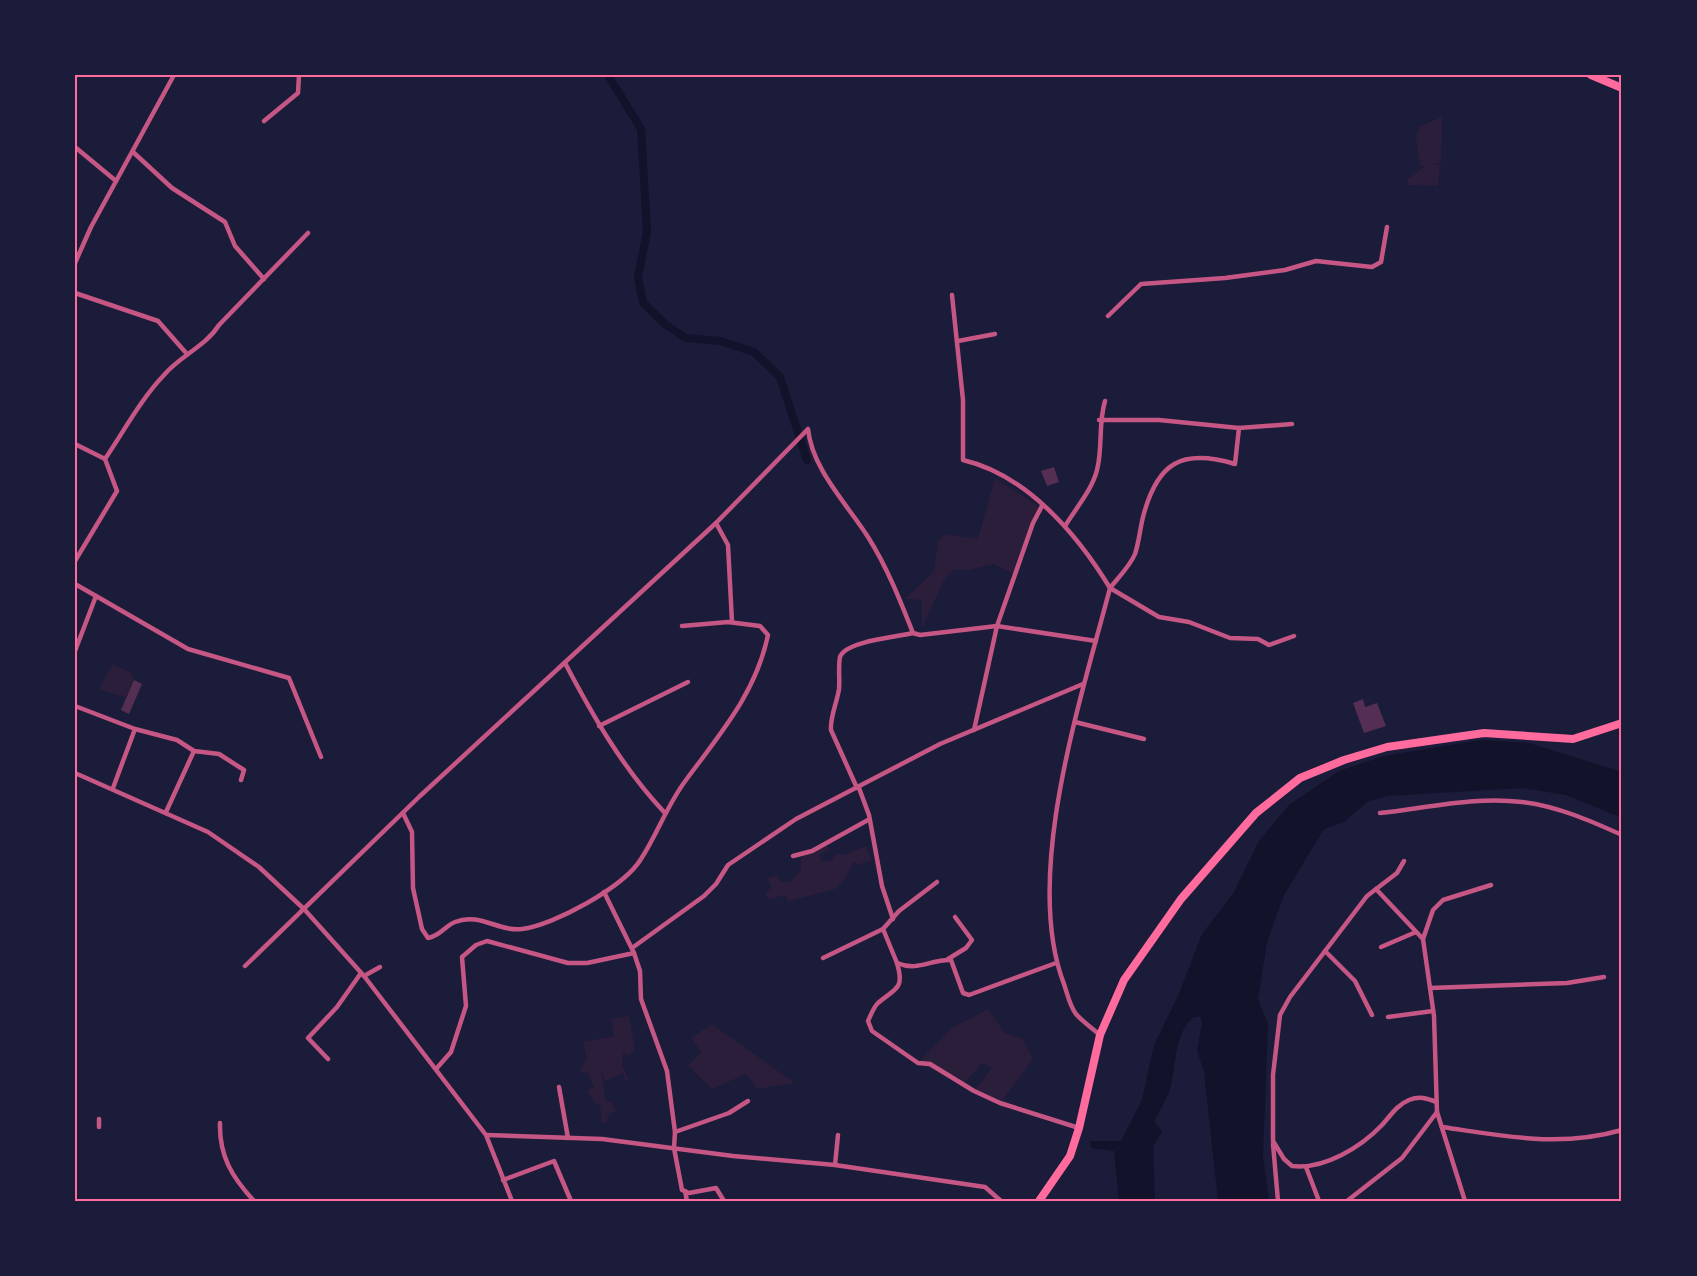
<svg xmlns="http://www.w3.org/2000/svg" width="1697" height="1276" font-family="'Roboto Condensed',sans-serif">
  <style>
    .green { fill: #2a1e3b }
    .water { fill: #12122b }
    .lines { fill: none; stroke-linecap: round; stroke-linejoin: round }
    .canal { stroke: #12122b; stroke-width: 8 }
    .building { fill: #542f53 }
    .minor { stroke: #c65784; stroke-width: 4.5 }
    .primary { stroke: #ff6b9d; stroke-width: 8 }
    .neatline { fill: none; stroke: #ff6b9d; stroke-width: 2 }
  </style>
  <rect width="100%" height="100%" fill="#1b1b3a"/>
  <!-- green -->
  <g class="green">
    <polygon points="1442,117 1441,163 1432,165 1440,165 1438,186 1407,185 1408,179 1426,166 1420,166 1416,139 1420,126"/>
    <polygon points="995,478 1040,507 1016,575 993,564 970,570 953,570 945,578 922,628 922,600 905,599 934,571 938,542 945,534 978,539"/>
    <polygon points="113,664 131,673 134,680 126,698 99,689"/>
    <polygon points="826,843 829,850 819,855 822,862 831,861 838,853 843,855 866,846 872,860 857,865 854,861 845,879 835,889 789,901 785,895 770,899 765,895 771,887 768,878 777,875 782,882 790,882 801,870 801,855"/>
    <polygon points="988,1009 1005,1033 1023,1039 1033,1059 1000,1103 974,1091 992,1068 982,1063 963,1085 918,1063 953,1027"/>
    <polygon points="629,1016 635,1049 629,1055 623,1053 622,1066 629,1079 625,1081 623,1073 605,1081 601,1068 605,1100 612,1102 616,1111 609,1114 606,1124 602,1122 600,1105 594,1103 587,1090 594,1087 588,1073 580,1072 584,1061 587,1060 583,1042 614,1036 611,1019"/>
    <polygon points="712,1024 795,1083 757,1089 746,1074 712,1089 688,1066 701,1052 691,1038"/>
  </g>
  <!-- water -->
  <path class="water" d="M1481 740 1529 743 1622 772V818L1566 795 1523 788 1387 796 1367 802 1344 822 1324 829 1284 895 1267 942 1258 1000 1268 1023 1263 1156 1269 1201H1218L1204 1072 1197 1051 1202 1022 1200 1017H1194C1173 1033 1177 1068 1169 1092 1165 1102 1159 1112 1154 1121L1162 1131 1153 1147 1155 1201H1119L1114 1151 1091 1148 1090 1141H1121L1142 1100 1154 1045 1178 996 1202 934 1233 894 1259 841 1289 805 1339 771 1384 756Z"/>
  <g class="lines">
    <!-- canal -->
    <polyline class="canal" points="608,75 641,129 647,232 638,277 643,303 666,325 686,338 720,341 754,352 780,377 807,460"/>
  </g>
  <!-- building -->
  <g class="building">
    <polygon points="1054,467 1059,482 1047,486 1041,471"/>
    <polygon points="134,680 142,684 129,714 121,710"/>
    <polygon points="1363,699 1365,707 1377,703 1386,726 1364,733 1353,703"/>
  </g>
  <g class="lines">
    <!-- minor -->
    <g class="minor">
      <polyline points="75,77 76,75"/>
      <polyline points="264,121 298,93 299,75"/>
      <polyline points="75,147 116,181"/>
      <polyline points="133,152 172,188 225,222 235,246 264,279"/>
      <polyline points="75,263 91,227 174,75"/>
      <polyline points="75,293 158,321 187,354"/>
      <path d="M952 295 963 400V460C1027 475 1077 534 1110 588 1082 696 1022 875 1064 984 1067 993 1070 1007 1076 1014 1083 1022 1092 1028 1100 1035"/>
      <polyline points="1108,316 1141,284 1225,278 1285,270 1316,261 1372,267 1381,262 1387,227"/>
      <polyline points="958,341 995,334"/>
      <polyline points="1099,420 1159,420 1239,428"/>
      <path d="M1292 424 1239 428 1235 464C1181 448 1157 463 1143 517 1140 529 1139 542 1135 554 1130 566 1118 578 1110 588L1159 617 1189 622 1230 638 1258 639 1269 645 1294 636"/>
      <polyline points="75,444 105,459"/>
      <polyline points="716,523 728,545 732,622"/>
      <path d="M1065 526C1076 508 1092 490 1097 470 1103 447 1098 424 1105 401"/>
      <path d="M75 561 117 491 105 459C124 431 141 399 164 375 180 356 206 346 219 325L308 233"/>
      <polyline points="75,584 96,596 75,651"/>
      <polyline points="96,596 188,649 289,678 321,757"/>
      <path d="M565 663C593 716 622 767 664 812"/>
      <polyline points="75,706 135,729 177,740 194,751 219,754 244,770 241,780"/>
      <polyline points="1075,722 1144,739"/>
      <polyline points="599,726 688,682"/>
      <polyline points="974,730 997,626 1033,523 1042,506"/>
      <polyline points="75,773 208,832 259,867 304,909 364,976 486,1135 512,1201"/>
      <polyline points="113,788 135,729"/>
      <path d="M857 788 831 730C830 716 837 703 839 689 840 679 838 667 840 657 845 641 898 637 913 633L920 635 997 626 1096 641"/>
      <polyline points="859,788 869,815 882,886 893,919"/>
      <polyline points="166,812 194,751"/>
      <path d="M403 813 412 832 413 888 422 929 428 938C440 936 445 926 455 922 479 912 499 932 522 929 554 925 624 887 641 859 658 833 667 805 686 780 720 734 756 693 768 635L760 626 728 622 682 626"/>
      <path d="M1380 813C1426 808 1476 796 1522 802 1557 806 1591 821 1622 835"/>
      <polyline points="793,856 812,851 868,820"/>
      <path d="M1404 861 1397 873 1367 896 1290 997 1280 1015 1273 1075V1141L1284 1159 1292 1166C1324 1170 1361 1147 1382 1125 1391 1115 1397 1105 1409 1100 1419 1096 1427 1098 1436 1102"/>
      <polyline points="1376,889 1423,939"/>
      <polyline points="604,892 634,953 640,971 641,999 667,1071 675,1132 674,1148 682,1190 689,1193 716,1188 724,1201"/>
      <path d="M883 929 897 963C918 972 931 959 951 960L963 993 969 995 1056 963"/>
      <polyline points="1381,947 1416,932"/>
      <polyline points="632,948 704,896 716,884 728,865 796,819 940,744 1083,684"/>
      <polyline points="1325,951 1355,981 1372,1015"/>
      <polyline points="823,958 883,929 899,911 937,882"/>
      <polyline points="948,959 966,948 972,940 955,917"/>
      <path d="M897 963C905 990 895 988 878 1003 873 1008 871 1015 868 1021L872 1031 918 1063 930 1064 974 1091 1000 1103 1079 1128"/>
      <path d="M245 966 420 796 716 523 808 429C812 469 847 504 868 537 887 567 900 600 913 633"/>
      <polyline points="364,976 380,967"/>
      <polyline points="1430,988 1567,983 1604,977"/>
      <polyline points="1388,1017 1433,1011"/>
      <polyline points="328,1059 308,1038 337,1007 361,973"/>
      <polyline points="436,1069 451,1052 466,1006 462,957 476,945 487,941 568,963 587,963 634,953"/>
      <polyline points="559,1087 568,1138"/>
      <polyline points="99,1119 99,1127"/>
      <path d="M220 1123C219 1156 232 1177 254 1201"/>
      <path d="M1442 1127C1505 1136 1559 1148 1622 1130"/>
      <polyline points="675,1132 729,1113 748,1101"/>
      <polyline points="486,1135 602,1139 733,1156 835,1165 985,1187 1001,1201"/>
      <polyline points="1273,1144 1278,1201"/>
      <polyline points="835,1165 838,1135"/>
      <polyline points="1306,1167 1319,1201"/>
      <polyline points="503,1180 554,1161 571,1201"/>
      <polyline points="685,1191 687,1201"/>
      <polyline points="1347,1201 1402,1158 1437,1112"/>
      <polyline points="1465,1201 1437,1112 1434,1016 1423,939 1433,910 1443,900 1491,885"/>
    </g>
    <!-- primary -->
    <g class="primary">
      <polyline points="1591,75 1622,88"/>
      <polyline points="1039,1201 1070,1156 1079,1128 1100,1035 1124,980 1181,899 1256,813 1300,778 1344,760 1387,747 1484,733 1573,739 1622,723"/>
    </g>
  </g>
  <!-- border -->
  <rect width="1697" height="1276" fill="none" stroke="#1b1b3a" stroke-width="153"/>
  <rect x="76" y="76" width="1544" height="1124" class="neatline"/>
</svg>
